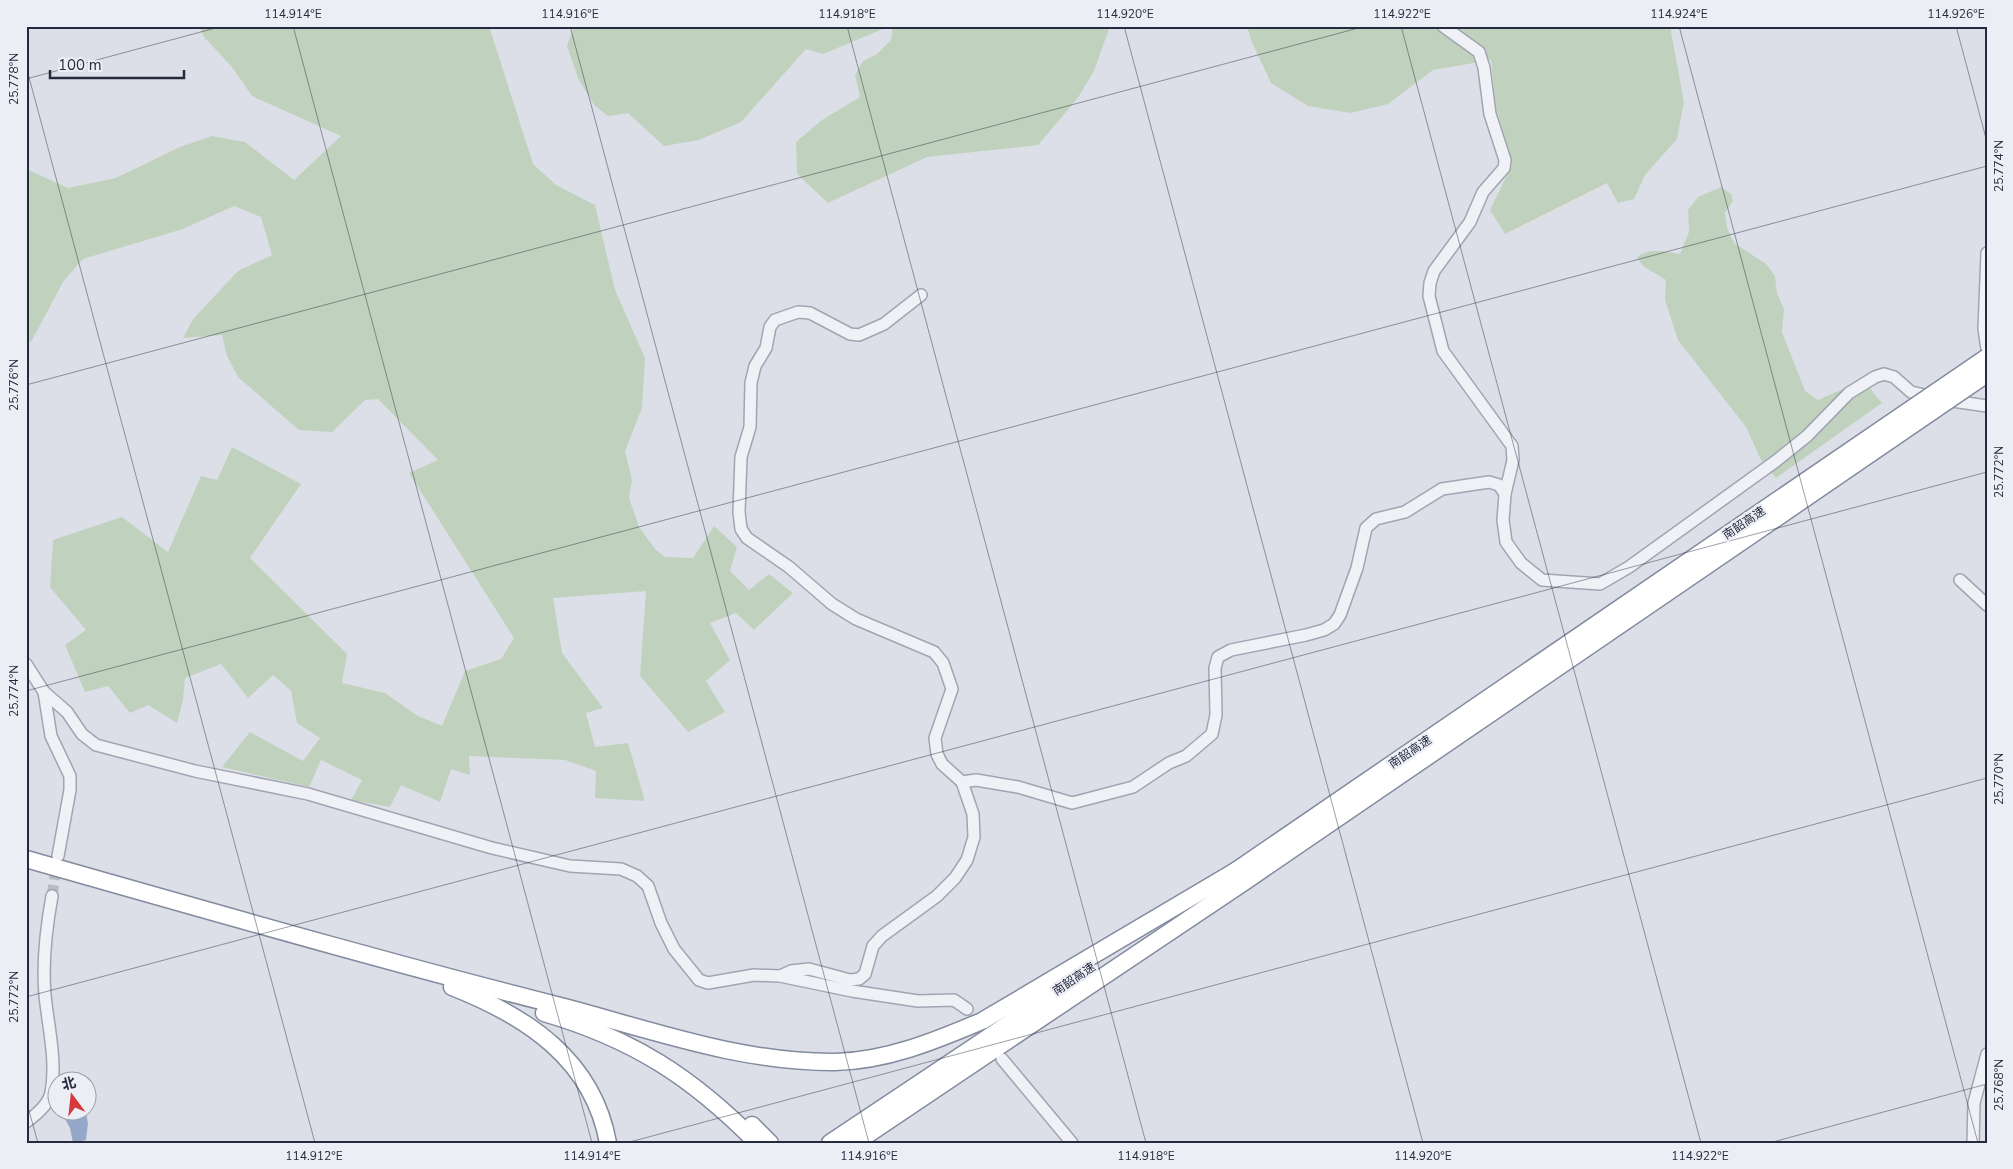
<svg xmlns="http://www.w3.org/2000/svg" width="2013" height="1169" font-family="'Nunito Sans','Noto Sans SC',sans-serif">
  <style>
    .green { fill: #c0d2bd }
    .water { fill: #95a8ca }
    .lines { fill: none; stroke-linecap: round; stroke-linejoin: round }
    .minor-tunnel { stroke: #b7bbc5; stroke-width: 11; stroke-dasharray: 11 5.5; stroke-linecap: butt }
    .minor-casing { stroke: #a1a5b1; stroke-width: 14 }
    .highway-casing { stroke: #838b9f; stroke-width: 19 }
    .minor { stroke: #eff1f6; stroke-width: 11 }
    .highway { stroke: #fff; stroke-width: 16 }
    .highway-bridge-casing { stroke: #838b9f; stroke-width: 19; stroke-linecap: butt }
    .highway-bridge { stroke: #fff; stroke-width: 16 }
    .ticks { fill: none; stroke: #252b3f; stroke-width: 1; stroke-opacity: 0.45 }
    .labels { text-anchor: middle; stroke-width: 4.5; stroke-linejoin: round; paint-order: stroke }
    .street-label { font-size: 12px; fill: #252b3f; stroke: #eceef5 }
    .neatline { fill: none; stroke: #252b3f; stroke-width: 2 }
    .ticks-label { font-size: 12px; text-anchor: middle; fill: #252b3f }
  </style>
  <rect width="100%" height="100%" fill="#dcdfe7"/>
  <!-- green -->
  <g class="green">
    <polygon points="199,26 489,26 533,164 556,185 595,205 615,290 645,358 642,408 625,451 632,480 629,498 639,527 655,549 665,557 693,558 714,526 737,547 730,571 749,590 769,574 793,593 754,630 736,613 710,623 730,660 706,681 725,712 688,732 640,676 646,591 553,598 562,653 603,708 586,713 595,747 628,743 645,801 595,798 596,771 565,760 469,756 470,775 451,769 440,802 401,785 390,807 351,800 362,780 321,760 309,787 222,767 250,732 303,761 320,738 297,723 291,691 273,675 248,698 221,664 185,678 183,700 177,723 148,705 130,713 108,686 85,692 65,645 86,630 50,587 53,540 122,517 168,552 201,476 217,480 232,447 301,484 250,558 347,654 342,683 385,693 418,716 442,726 465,671 501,659 514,638 409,473 438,460 378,399 365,400 332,432 299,430 238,377 227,356 222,335 183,338 193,319 238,271 272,255 261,217 234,206 183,229 83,259 63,282 31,342 26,340 26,169 68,188 116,178 180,147 212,136 245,142 294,180 341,136 252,96 232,67 204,37"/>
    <polygon points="574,26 890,26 823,54 806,49 741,122 699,140 664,146 628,113 608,116 594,105 578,78 567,46"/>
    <polygon points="893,26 1110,26 1094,71 1077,99 1038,145 927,157 828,203 797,174 796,142 822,120 860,97 855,75 863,61 877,54 891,40"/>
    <polygon points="1247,26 1670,26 1684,102 1677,139 1645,175 1634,199 1618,203 1607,183 1505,234 1490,210 1512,165 1496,107 1491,60 1433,70 1388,104 1350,113 1308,106 1271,83 1251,40"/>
    <path d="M1721 187 1731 194 1733 201 1725 213 1727 228 1734 243 1766 264 1775 276 1777 293 1784 309 1782 332 1805 391 1818 400 1863 380 1882 403 1776 478 1761 460 1746 427 1678 340 1665 300 1666 280 1643 266 1637 257C1650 247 1665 252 1680 254L1689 232 1688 210 1698 197Z"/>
  </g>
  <!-- water -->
  <polygon class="water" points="61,1112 86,1112 88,1124 86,1140 73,1143 70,1128"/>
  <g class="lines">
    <!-- minor-tunnel -->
    <polyline class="minor-tunnel" points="52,896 57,862"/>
    <!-- minor casing -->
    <g class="minor-casing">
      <g id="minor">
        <polyline points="1443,26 1479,52 1484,68 1490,114 1505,160 1504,168 1483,192 1470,222 1434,271 1430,283 1429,296 1443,351 1512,446 1513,460 1505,494"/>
        <polyline points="1987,253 1984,329 1987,349"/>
        <polyline points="1960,580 1987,605"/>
        <polyline points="26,664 44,692 67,712 82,734 96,745 195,771 308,794 492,848 570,866 621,869 637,876 648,886 661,923 674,949 699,980 708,983 754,975 780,976 852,991 918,1001 954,1000 967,1009"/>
        <polyline points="44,692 51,736 70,776 70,790 58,856"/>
        <polyline points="962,782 976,780 1018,787 1072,803 1133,787 1169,763 1186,756 1212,734 1216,715 1215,668 1218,657 1231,650 1306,635 1324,630 1334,624 1340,615 1357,568 1366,528 1376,519 1405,512 1442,489 1489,482 1499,485 1505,494 1503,520 1506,542 1521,563 1542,580 1600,584 1629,567 1776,461 1807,436 1849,393 1875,377 1884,374 1894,377 1911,392 1952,401 1987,406"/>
        <polyline points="780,976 791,971 809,969 850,980 859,979 865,974 873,946 882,936 937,896 955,878 967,860 974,837 973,814 962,782 942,764 937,754 935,738 952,689 943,663 934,652 856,619 832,604 789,567 747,538 741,529 739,512 741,457 750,427 751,383 755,366 766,348 770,327 775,320 798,312 810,313 850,334 859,335 884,324 921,295"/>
        <polyline points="1002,1059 1072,1143"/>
        <path d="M26 1122C36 1115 48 1105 51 1093 57 1061 48 1026 45 995 42 961 46 929 52 896"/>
        <polyline points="1973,1143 1974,1103 1987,1054"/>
      </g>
    </g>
    <!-- highway casing -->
    <g class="highway-casing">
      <g id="highway">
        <path d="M26 859C206 910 386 962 568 1008 654 1031 744 1063 835 1062 886 1061 935 1041 982 1021L1239 869"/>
        <polyline points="1231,874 1883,428"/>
        <path d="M452 987C526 1016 593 1059 608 1143"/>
        <path d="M544 1013C633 1039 692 1077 757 1143"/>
        <polyline points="752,1125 770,1143"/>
        <polyline points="830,1143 1074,980"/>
        <polyline points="855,1143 1247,880 1892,439"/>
      </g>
    </g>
    <!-- minor -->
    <use href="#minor" class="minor"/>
    <!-- highway -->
    <use href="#highway" class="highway"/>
    <!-- highway-bridge casing -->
    <g class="highway-bridge-casing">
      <g id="highway-bridge">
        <polyline points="1883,428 1987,357"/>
        <polyline points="1892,439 1987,374"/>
      </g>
    </g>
    <!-- highway-bridge -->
    <use href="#highway-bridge" class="highway-bridge"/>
  </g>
  <!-- ticks -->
  <path class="ticks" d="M293 26 592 1143M570 26 869 1143M847 26 1146 1143M1124 26 1423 1143M1401 26 1701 1143M1679 26 1978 1143M1956 26 1987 142M26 66 315 1143M26 79 223 26M26 385 1366 26M26 691 1987 166M26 997 1987 472M26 1100 38 1143M626 1143 1987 778M1769 1143 1987 1084"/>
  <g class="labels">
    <!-- street labels -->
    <g class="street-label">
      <text transform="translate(1744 523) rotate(-34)" y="4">南韶高速</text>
      <text transform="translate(1410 752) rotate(-34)" y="4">南韶高速</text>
      <text transform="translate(1074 979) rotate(-34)" y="4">南韶高速</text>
    </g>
  </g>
  <!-- border -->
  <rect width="2013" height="1169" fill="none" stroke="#eceef5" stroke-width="55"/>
  <!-- north arrow -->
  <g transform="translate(72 1096) rotate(345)"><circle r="24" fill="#eceef5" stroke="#9ca0ac"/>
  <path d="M0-4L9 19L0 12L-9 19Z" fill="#d5393d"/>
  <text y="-8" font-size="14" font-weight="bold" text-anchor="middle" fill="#252b3f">北</text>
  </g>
  <!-- scale -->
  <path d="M50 70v8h134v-8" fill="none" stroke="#252b3f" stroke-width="2.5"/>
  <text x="58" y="70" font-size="15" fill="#252b3f" stroke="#eceef5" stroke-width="4" paint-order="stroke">100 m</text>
  <rect x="28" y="28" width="1958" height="1114" class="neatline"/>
  <g class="ticks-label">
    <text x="293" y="18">114.914°E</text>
    <text x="570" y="18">114.916°E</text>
    <text x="847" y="18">114.918°E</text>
    <text x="1125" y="18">114.920°E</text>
    <text x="1402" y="18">114.922°E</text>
    <text x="1679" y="18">114.924°E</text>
    <text x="1956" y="18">114.926°E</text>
    <text transform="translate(14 79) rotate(-90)" y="4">25.778°N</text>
    <text transform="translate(1999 166) rotate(-90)" y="4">25.774°N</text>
    <text transform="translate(14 385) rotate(-90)" y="4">25.776°N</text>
    <text transform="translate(1999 472) rotate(-90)" y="4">25.772°N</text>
    <text transform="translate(14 691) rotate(-90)" y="4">25.774°N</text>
    <text transform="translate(1999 779) rotate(-90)" y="4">25.770°N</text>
    <text transform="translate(14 997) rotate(-90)" y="4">25.772°N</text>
    <text transform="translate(1999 1085) rotate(-90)" y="4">25.768°N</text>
    <text x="314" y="1160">114.912°E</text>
    <text x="592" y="1160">114.914°E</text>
    <text x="869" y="1160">114.916°E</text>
    <text x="1146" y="1160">114.918°E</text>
    <text x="1423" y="1160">114.920°E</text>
    <text x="1700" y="1160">114.922°E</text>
  </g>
</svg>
